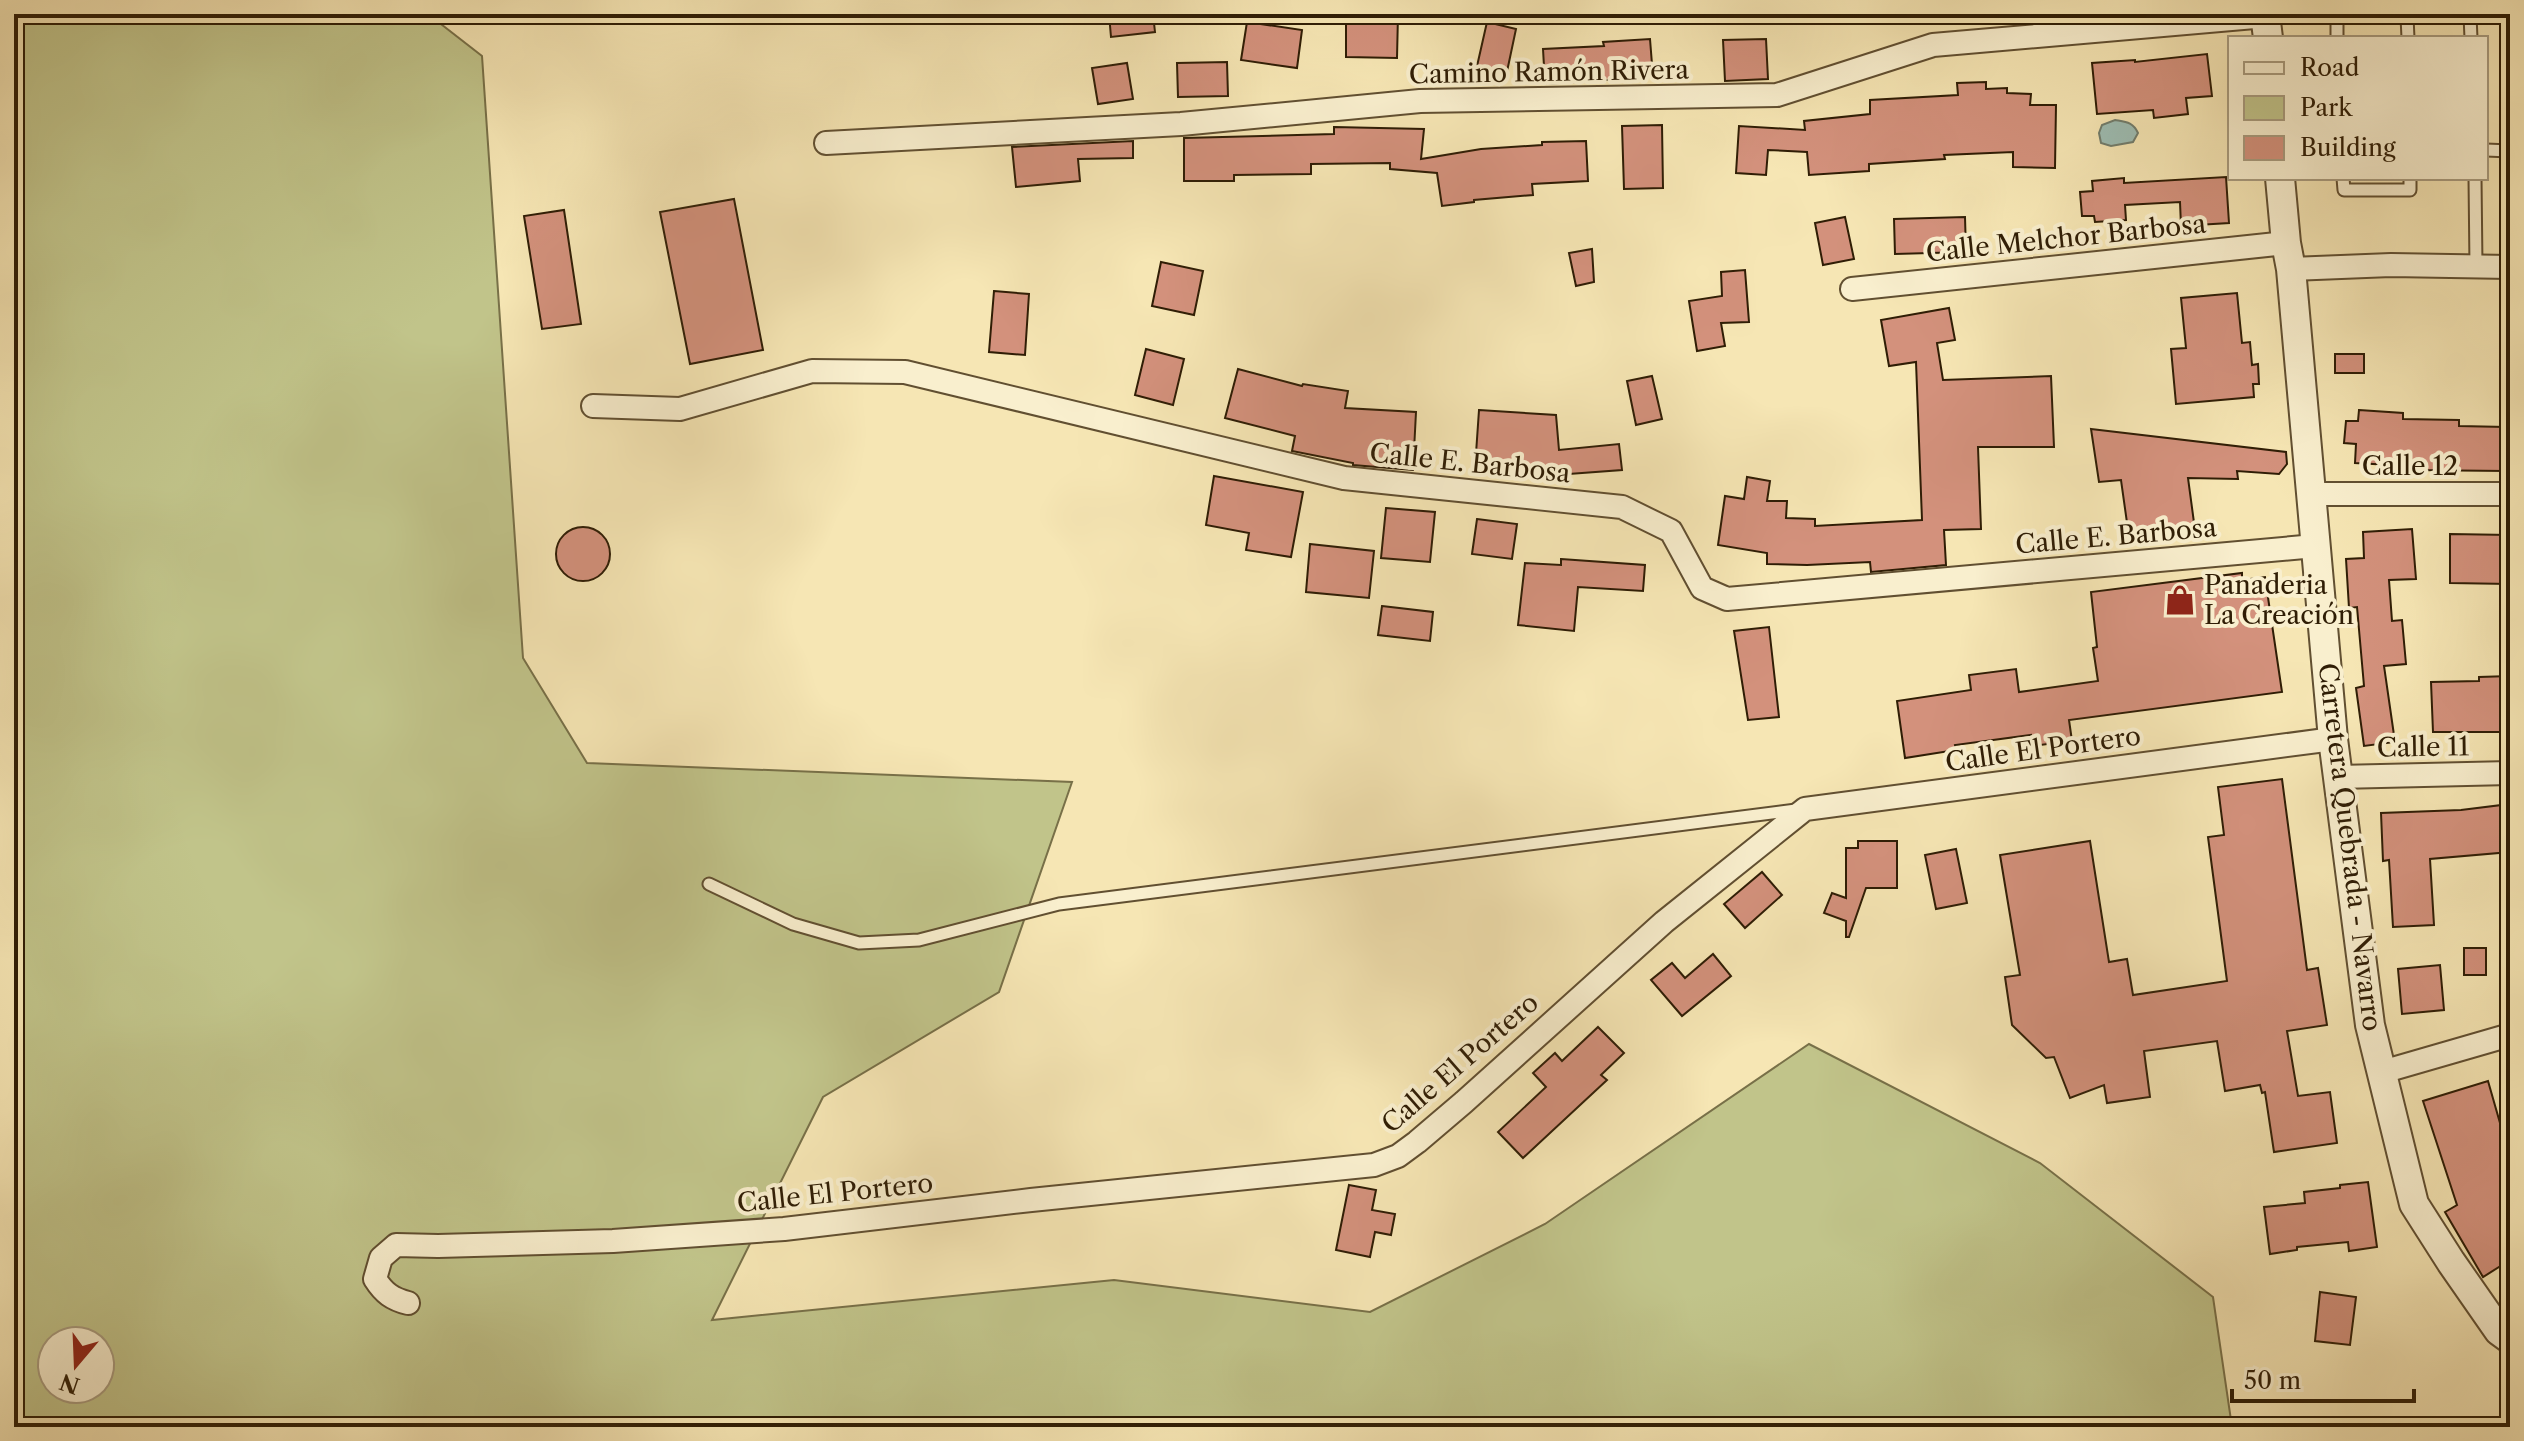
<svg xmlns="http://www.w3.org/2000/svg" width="2524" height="1441" font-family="'Libre Caslon Text',serif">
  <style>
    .green { fill: #c1c48a; stroke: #787048; stroke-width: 2; fill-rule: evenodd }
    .water { fill: #9ebeb4; stroke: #727e6e; stroke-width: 2 }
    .building { fill: #d3917c; stroke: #2f1d05; stroke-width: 2 }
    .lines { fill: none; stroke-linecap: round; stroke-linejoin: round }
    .service-casing { stroke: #614f31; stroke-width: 15 }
    .minor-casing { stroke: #614f31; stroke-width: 26 }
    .tertiary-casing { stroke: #614f31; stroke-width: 32 }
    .service { stroke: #f9efce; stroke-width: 11 }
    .minor { stroke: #f9efce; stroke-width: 22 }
    .tertiary { stroke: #f9efce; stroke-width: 28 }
    .labels { text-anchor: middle; stroke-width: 8; stroke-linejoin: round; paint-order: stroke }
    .street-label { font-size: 26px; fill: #2f1d05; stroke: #f9efce }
    .poi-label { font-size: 26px; fill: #2f1d05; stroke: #f9efce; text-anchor: start }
  </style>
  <rect width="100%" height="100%" fill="#f6e6b4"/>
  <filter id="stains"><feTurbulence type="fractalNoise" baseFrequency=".0025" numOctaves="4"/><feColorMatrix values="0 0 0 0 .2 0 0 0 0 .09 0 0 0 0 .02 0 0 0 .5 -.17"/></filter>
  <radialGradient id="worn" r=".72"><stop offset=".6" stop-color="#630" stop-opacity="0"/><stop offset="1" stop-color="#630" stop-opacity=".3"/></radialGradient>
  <!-- green -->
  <path class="green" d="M14 14H428L482 56 523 658 587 763 1072 782 999 992 823 1097 712 1320 1114 1280 1370 1312 1545 1224 1809 1044 2040 1163 2213 1297 2232 1427H14ZM52 1341H100V1389H52Z"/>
  <!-- water -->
  <path class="water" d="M2115 120C2126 122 2133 122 2138 133L2133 142 2111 146 2101 143 2099 133 2102 125Z"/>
  <!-- building -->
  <g class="building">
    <polygon points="1109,14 1153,14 1155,32 1111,37"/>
    <polygon points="1346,14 1398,14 1397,58 1346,57"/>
    <polygon points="1247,22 1302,30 1297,68 1241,60"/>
    <polygon points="1487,22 1516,29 1505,81 1475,75"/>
    <polygon points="1650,39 1653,77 1545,84 1543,49 1604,46 1603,42"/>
    <polygon points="1766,39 1768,79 1725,81 1723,40"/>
    <polygon points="2207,54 2212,96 2186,98 2188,114 2154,118 2153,110 2097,114 2092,63 2135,60 2135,62"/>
    <polygon points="1227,62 1228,96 1178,97 1177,63"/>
    <polygon points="1127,63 1133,99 1098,104 1092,68"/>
    <polygon points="1986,82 1986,89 2007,88 2007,93 2031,94 2030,105 2056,105 2055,168 2013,167 2013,152 1944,155 1945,159 1869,164 1869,171 1809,175 1807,152 1768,150 1766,175 1736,173 1739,126 1805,130 1804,121 1870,114 1870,100 1958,95 1957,83"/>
    <polygon points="1662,125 1663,188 1624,189 1622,126"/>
    <polygon points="1334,127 1424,129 1421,159 1481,149 1542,145 1542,142 1586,141 1588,181 1532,184 1533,195 1474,200 1474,202 1442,206 1437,173 1390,169 1390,163 1311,164 1311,174 1234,175 1234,181 1184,181 1184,138 1334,134"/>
    <polygon points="1133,141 1133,158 1078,159 1080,181 1016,187 1012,147"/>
    <polygon points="2226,177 2229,223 2181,226 2180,202 2125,205 2126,220 2095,222 2094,216 2082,216 2080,192 2093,191 2092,181 2124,178 2124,183"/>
    <polygon points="734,199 763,350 690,364 660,212"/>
    <polygon points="564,210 581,324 542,329 524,216"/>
    <polygon points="1845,217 1854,259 1823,265 1815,223"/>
    <polygon points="1965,217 1966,252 1895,254 1894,219"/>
    <polygon points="1592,249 1594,282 1576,286 1569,253"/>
    <polygon points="1161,262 1203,271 1194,315 1152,306"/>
    <polygon points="1745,270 1749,322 1721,323 1725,346 1697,351 1689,301 1722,296 1721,272"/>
    <polygon points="994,291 1029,294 1025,355 989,352"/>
    <polygon points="2237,293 2242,343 2250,342 2252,365 2258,364 2259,384 2253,384 2254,397 2176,404 2171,349 2186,348 2181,298"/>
    <polygon points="1949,308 1955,340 1937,343 1943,380 2051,376 2054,447 1978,447 1981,529 1944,530 1946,565 1871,572 1870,562 1807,565 1767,564 1767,553 1718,545 1725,496 1744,499 1747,477 1770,481 1767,501 1787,501 1786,518 1815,519 1815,526 1922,520 1916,362 1889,366 1881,320"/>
    <polygon points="1146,349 1184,359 1173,405 1135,395"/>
    <rect x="2335" y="354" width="29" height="19"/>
    <polygon points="1238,369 1302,386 1303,384 1348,391 1345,408 1416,412 1413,470 1353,465 1353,463 1292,451 1295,436 1225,418"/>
    <polygon points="1652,376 1662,419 1636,425 1627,381"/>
    <polygon points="1479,410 1556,415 1559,450 1619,444 1622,470 1542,476 1541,471 1475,468"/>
    <polygon points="2359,410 2403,413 2403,419 2459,420 2459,426 2506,427 2506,471 2410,470 2410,466 2355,463 2356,444 2344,443 2346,421 2358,421"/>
    <polygon points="2091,429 2286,452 2287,464 2279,474 2237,471 2238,479 2188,478 2195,530 2172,531 2172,540 2145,541 2144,536 2129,537 2121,480 2099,482"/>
    <polygon points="1214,476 1303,492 1291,557 1246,550 1249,533 1206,525"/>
    <polygon points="1386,508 1435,512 1430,562 1381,558"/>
    <polygon points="1477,519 1517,524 1512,559 1472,554"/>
    <circle cx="583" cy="554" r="27"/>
    <polygon points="2412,529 2416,579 2389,580 2392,621 2402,620 2406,664 2384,666 2395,742 2364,746 2356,688 2364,686 2357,607 2349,608 2346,559 2364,558 2363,532"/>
    <polygon points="2450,534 2510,535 2510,584 2450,583"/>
    <polygon points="1310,544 1374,551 1369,598 1306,592"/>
    <polygon points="1561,559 1645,565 1643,591 1578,587 1574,631 1518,625 1525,563 1561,565"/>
    <polygon points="2242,573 2242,580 2265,577 2282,692 2069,720 2072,741 2032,746 2031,735 1955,745 1956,750 1905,758 1897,701 1971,690 1969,675 2016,669 2019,692 2098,681 2093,648 2097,647 2091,592"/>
    <polygon points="1382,606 1433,612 1430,641 1378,635"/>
    <polygon points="1769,627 1779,717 1748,720 1734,631"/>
    <polygon points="2510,676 2510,732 2433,732 2431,682 2479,681 2479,677"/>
    <polygon points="2282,779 2307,970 2318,968 2327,1025 2287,1031 2298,1096 2330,1092 2337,1143 2274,1152 2265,1092 2262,1093 2260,1085 2225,1091 2217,1041 2144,1051 2150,1097 2107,1103 2104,1085 2070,1098 2054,1057 2046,1058 2012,1025 2005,977 2020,975 2000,855 2090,841 2109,962 2127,959 2133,995 2227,981 2208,837 2224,835 2218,787"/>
    <polygon points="2510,804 2510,852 2430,859 2434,925 2393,927 2389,860 2383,861 2381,813 2461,810"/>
    <polygon points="1858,841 1897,841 1897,888 1866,888 1849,937 1846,937 1846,921 1824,913 1832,893 1846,898 1846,848 1858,848"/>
    <polygon points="1956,849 1967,903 1936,909 1925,855"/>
    <polygon points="1762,872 1782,895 1745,928 1724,904"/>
    <rect x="2464" y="948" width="22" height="27"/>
    <polygon points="1713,954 1731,976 1682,1016 1651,980 1672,963 1685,978"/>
    <polygon points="2440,965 2444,1010 2402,1014 2398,969"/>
    <polygon points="1598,1027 1624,1053 1601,1075 1607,1080 1523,1158 1498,1132 1546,1087 1533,1073 1555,1053 1562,1061"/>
    <polygon points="2488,1081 2510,1158 2510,1278 2499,1267 2483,1277 2445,1212 2457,1205 2423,1101"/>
    <polygon points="2368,1182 2377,1247 2349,1251 2348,1242 2297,1247 2297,1250 2270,1254 2264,1207 2305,1203 2304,1192 2340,1188 2340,1185"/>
    <polygon points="1349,1185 1376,1190 1372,1210 1395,1214 1391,1235 1375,1232 1370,1257 1336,1250"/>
    <polygon points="2320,1292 2356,1297 2350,1345 2315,1341"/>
  </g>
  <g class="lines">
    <!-- service casing -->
    <g class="service-casing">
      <g id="service">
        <polyline points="2407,17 2408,38"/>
        <polyline points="2337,38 2337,17 2470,16 2471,38"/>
        <polyline points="2486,150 2510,151"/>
        <polyline points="2343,178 2344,190 2410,190 2410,178"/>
        <polyline points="2475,178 2476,266"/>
        <polyline points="709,884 793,924 859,943 919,940 1059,904 1796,810"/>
      </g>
    </g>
    <!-- minor casing -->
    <g class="minor-casing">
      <g id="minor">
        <polyline points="826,143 1181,124 1420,101 1777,95 1933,45 2266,16"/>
        <polyline points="2291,269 2391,265 2510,267"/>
        <polyline points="1852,289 2286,243"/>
        <polyline points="593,406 680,409 812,371 905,372 1344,478 1622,507 1671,531 1702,588 1727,599 2315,546"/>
        <polyline points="2310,494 2510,494"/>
        <polyline points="2338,777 2510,773"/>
        <polyline points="2382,1072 2510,1035"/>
        <path d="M408 1303C392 1299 384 1293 375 1279L381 1258 396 1245 438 1246 613 1241 784 1229 1031 1200 1374 1165 1398 1156 1417 1142 1464 1102 1664 922 1805 809 2333 739"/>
      </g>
    </g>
    <!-- tertiary casing -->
    <g class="tertiary-casing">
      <g id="tertiary">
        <polyline points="2265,14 2268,38"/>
        <polyline points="2280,178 2286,243 2291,269 2333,739 2370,1025 2414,1204 2451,1262 2499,1331 2510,1339"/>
      </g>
    </g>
    <!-- service -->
    <use href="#service" class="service"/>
    <!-- minor -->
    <use href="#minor" class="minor"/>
    <!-- tertiary -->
    <use href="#tertiary" class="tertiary"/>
  </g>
  <!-- icons -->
  <defs>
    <g id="shop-bare" transform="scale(2.4)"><path d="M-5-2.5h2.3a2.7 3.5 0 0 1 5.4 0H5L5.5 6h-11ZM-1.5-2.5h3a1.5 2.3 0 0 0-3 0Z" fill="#8f2418" stroke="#f9efce" stroke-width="2.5" paint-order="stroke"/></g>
  </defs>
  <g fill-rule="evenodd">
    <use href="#shop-bare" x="2180" y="600"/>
  </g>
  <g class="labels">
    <!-- street labels -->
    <g class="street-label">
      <text transform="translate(1549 72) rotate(-1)" y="9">Camino Ramón Rivera</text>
      <text transform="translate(2066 238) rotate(-6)" y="9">Calle Melchor Barbosa</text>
      <text transform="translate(1470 463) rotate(6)" y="9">Calle E. Barbosa</text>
      <text x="2410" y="475">Calle 12</text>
      <text transform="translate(2116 536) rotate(-5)" y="9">Calle E. Barbosa</text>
      <text transform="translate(2423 747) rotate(-1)" y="9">Calle 11</text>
      <text transform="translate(2043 749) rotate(-8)" y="9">Calle El Portero</text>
      <text transform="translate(2350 847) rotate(83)" y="9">Carretera Quebrada - Navarro</text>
      <text transform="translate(1460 1063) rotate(-41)" y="9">Calle El Portero</text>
      <text transform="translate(835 1193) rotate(-6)" y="9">Calle El Portero</text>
    </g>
    <!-- poi labels -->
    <g class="poi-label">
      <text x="2204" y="594">Panaderia<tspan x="2204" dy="30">La Creación</tspan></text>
    </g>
  </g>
  <!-- margin -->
  <rect width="2524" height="1441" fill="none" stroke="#f6e6b4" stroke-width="48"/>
  <rect x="16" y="16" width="2492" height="1409" fill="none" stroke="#2f1d05" stroke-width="4"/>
  <rect x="24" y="24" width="2476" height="1393" fill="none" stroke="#2f1d05" stroke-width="2"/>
  <!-- legend -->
  <rect x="2228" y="36" width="260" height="144" fill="#f9efce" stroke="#a89b7e" stroke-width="2"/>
  <rect x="2244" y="62" width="40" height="12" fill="#f9efce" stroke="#a89b7e" stroke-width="2"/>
  <text x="2300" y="76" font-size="24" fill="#2f1d05">Road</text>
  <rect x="2244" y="96" width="40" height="24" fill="#c1c48a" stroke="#a89b7e" stroke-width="2"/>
  <text x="2300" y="116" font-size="24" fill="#2f1d05">Park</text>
  <rect x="2244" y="136" width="40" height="24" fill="#d3917c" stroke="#a89b7e" stroke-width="2"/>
  <text x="2300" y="156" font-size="24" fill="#2f1d05">Building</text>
  <!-- north arrow -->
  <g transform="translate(76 1365) rotate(199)"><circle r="38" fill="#f9efce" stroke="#a89b7e" stroke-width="2"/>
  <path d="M0-6L14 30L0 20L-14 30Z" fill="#8f2418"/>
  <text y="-12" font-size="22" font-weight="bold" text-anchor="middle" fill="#2f1d05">N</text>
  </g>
  <!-- scale -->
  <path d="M2232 1389v12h182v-12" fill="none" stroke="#2f1d05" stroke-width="4"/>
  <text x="2244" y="1389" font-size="24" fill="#2f1d05" stroke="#f9efce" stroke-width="6" paint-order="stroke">50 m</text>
  <rect width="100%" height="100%" filter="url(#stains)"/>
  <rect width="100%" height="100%" fill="url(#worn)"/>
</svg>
